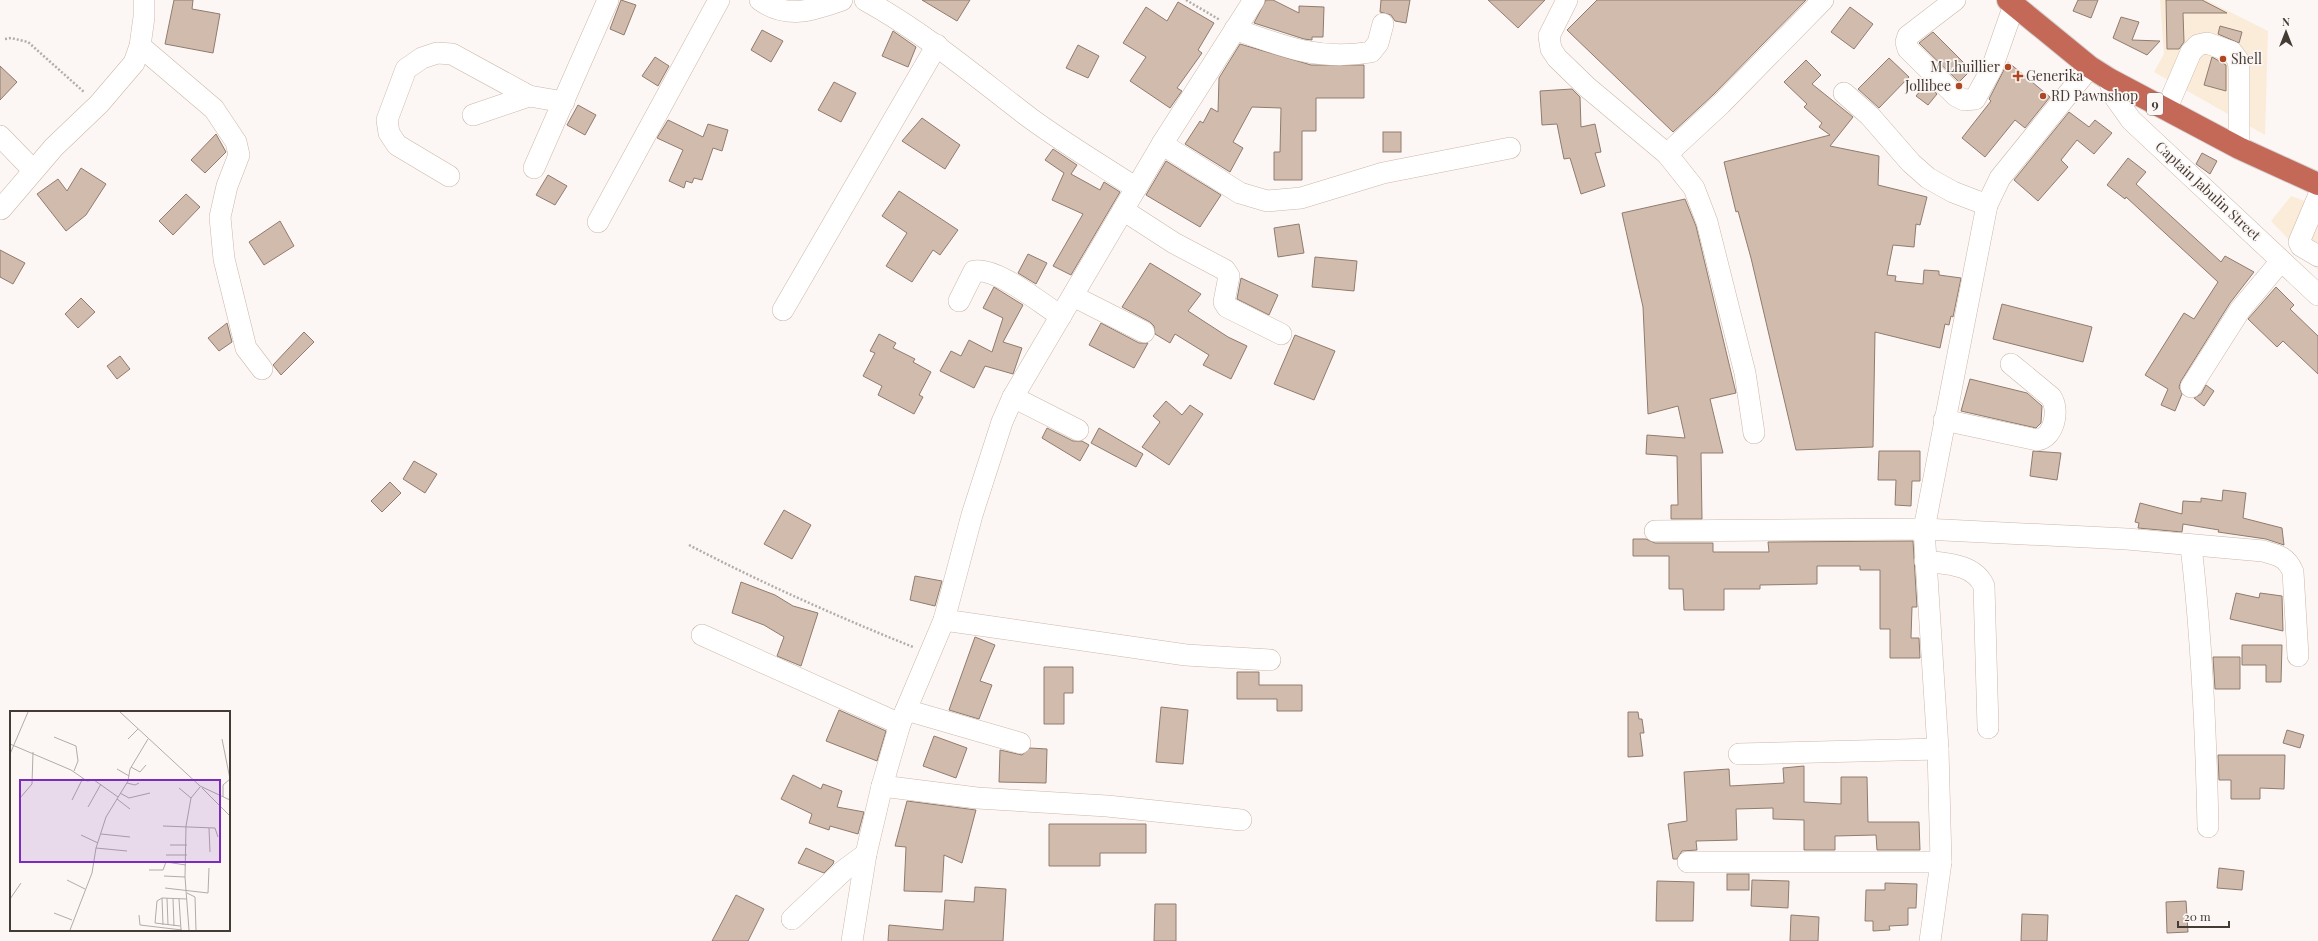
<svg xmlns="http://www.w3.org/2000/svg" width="2318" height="941" font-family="'Playfair Display',serif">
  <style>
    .commercial { fill: #faecd8 }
    .building { fill: #d1bbac; stroke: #907c6e }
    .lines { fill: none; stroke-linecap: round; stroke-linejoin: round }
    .minor-casing { stroke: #cdb7a8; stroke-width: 22 }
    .highway-casing { stroke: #d6d4d3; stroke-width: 24 }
    .path { stroke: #b3aca8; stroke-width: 2.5; stroke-dasharray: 2 2; stroke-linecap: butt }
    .minor { stroke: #fff; stroke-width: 21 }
    .highway { stroke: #c46958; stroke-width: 22 }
    .poi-dot { fill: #ae4723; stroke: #fcf7f4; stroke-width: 1.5 }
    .labels { text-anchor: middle; stroke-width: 3.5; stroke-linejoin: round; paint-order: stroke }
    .shield { fill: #fcf7f4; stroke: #7b736e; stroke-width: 1 }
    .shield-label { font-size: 13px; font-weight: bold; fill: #443b35 }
    .poi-label { font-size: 14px; fill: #443b35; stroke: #fcf7f4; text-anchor: start }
    .street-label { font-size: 14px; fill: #443b35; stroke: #fcf7f4 }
    .inset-road { fill: none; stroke: #b2aca8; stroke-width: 1 }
    .view { fill: #7b2cbf; fill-opacity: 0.15; stroke: #7b2cbf; stroke-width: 2 }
    .inset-edge { fill: none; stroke: #443b35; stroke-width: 2 }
  </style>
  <rect width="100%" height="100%" fill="#fcf7f4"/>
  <!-- commercial -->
  <g class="commercial">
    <polygon points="2160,0 2206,0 2268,31 2265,135 2154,72 2164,54"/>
    <polygon points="2291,196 2318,206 2318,270 2271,221"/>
  </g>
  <!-- building -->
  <g class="building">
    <polygon points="174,0 193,0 192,9 220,14 213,53 165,44"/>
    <polygon points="621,0 636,5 624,35 610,29"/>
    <polygon points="922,0 970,0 957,21"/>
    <polygon points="1266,0 1273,0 1299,13 1299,6 1324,7 1323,37 1312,37 1312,40 1304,39 1254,23"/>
    <polygon points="1381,0 1410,0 1406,23 1395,21 1391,15 1380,12"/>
    <polygon points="1488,0 1545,0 1518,28"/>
    <polygon points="1597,0 1806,0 1713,95 1673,132 1567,30"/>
    <polygon points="2078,0 2098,0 2091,18 2073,11"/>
    <polygon points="2166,0 2202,0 2227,13 2183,13 2184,42 2179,49 2167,49"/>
    <polygon points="1178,2 1214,23 1198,50 1202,53 1177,88 1182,91 1170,108 1130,81 1146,57 1123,43 1146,7 1167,21"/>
    <polygon points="1850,7 1873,24 1854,49 1831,32"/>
    <polygon points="2121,17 2139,22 2132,40 2160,41 2147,55 2113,38"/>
    <polygon points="2220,26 2242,32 2239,43 2218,34"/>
    <polygon points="762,30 783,41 771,62 751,50"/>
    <polygon points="893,31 916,47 908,67 882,56"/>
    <polygon points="1933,32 1971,70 1959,82 1919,43"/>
    <polygon points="1240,44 1311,65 1364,65 1364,98 1316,98 1316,131 1302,131 1302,180 1274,180 1274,152 1280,152 1281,108 1252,107 1233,142 1243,148 1230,172 1185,144 1200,121 1203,123 1211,108 1218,112 1219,78"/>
    <polygon points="1078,45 1099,56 1088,78 1066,68"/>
    <polygon points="655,57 669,66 658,86 642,76"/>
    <polygon points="2212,57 2226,65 2226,91 2204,85"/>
    <polygon points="1889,58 1909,77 1879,108 1858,89"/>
    <polygon points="1806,60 1821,75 1812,84 1853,117 1830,146 1879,156 1878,185 1927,197 1920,225 1916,224 1914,247 1893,245 1887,275 1896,276 1895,281 1923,284 1924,270 1939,271 1939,275 1961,278 1953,317 1951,316 1949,325 1945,324 1940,348 1875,332 1873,447 1796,450 1751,258 1738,211 1736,212 1724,162 1830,135 1819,127 1822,123 1804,107 1807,104 1784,82"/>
    <polygon points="2008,62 2050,97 2025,128 2015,120 1985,157 1962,138 1991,101 1989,99"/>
    <polygon points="0,66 17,82 0,100"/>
    <polygon points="834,82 856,93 841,122 818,110"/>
    <polygon points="1926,84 1937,94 1928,105 1916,96"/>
    <polygon points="1572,89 1580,97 1581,127 1595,124 1601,152 1595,153 1605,186 1581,194 1570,158 1564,159 1557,124 1542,125 1540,91"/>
    <polygon points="578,105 596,115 585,135 567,125"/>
    <polygon points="2069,112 2089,127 2095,120 2112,133 2094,154 2077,140 2061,160 2068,167 2038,201 2014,180"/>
    <polygon points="922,118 960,145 945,169 902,141"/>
    <polygon points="668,120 703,137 708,124 728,130 722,151 713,148 702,180 694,178 692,183 686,181 684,188 669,181 683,150 657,138"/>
    <rect x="1383" y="132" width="18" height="20"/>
    <polygon points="216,134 226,152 205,173 191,160"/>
    <polygon points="1053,149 1077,165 1071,174 1100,190 1104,182 1120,192 1071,275 1053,266 1083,214 1052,200 1064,173 1045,160"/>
    <polygon points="2202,153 2217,161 2210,174 2196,164"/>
    <polygon points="2128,158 2146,172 2136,184 2221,262 2225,256 2254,272 2230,303 2181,381 2179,387 2182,394 2175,411 2161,405 2168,389 2145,375 2184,313 2194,319 2218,282 2126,197 2125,199 2107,185"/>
    <polygon points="1166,161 1221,195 1200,227 1146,195"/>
    <polygon points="81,168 106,184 86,215 66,231 37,194 58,179 67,191"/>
    <polygon points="548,175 567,186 555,205 536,195"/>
    <polygon points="899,191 958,230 940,255 933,250 912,282 886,266 907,233 882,216"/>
    <polygon points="186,194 200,207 173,235 159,221"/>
    <polygon points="1685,199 1696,226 1736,393 1710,399 1723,453 1701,453 1702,519 1671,519 1671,505 1678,505 1677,456 1646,454 1647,435 1685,438 1678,406 1648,414 1643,307 1622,213"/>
    <polygon points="280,221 294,246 264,265 249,242"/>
    <polygon points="1299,224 1304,253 1278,257 1274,228"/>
    <polygon points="0,250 25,263 13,284 0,277"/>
    <polygon points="1028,254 1047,263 1036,284 1018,273"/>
    <polygon points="1315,257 1357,261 1354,291 1312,287"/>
    <polygon points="1150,263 1201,294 1188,311 1228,337 1247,346 1231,379 1203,365 1209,355 1175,334 1170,343 1155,334 1154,326 1150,322 1122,307"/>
    <polygon points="1241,278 1278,295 1269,315 1237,299"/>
    <polygon points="994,287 1023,305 1003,342 1022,348 1013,374 985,366 974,388 940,371 951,351 961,356 969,340 992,352 1003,318 983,308"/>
    <polygon points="2276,287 2294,305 2290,309 2318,336 2318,374 2283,341 2277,347 2248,319"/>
    <polygon points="81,298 95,312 78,328 65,314"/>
    <polygon points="2002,304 2092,327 2083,362 1993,339"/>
    <polygon points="227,323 232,342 219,351 208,338"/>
    <polygon points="1101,323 1139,343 1148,343 1134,368 1089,345"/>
    <polygon points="304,332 314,342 281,375 273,365"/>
    <polygon points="879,334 896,343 893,348 915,359 913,362 931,372 919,395 923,397 914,414 878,395 882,386 863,376 875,353 870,351"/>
    <polygon points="1295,335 1335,351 1314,400 1274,384"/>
    <polygon points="120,356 130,369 117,379 107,366"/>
    <polygon points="1970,379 2027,393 2042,406 2041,423 2036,428 1961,411"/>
    <polygon points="2206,385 2214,391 2204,406 2194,398 2201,394"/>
    <polygon points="1166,401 1182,415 1190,405 1203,414 1169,465 1142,447 1160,422 1153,416"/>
    <polygon points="1047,428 1073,441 1082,441 1089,445 1080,461 1042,438"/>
    <polygon points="1099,428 1143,454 1136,467 1091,443"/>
    <polygon points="1879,451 1920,451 1920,481 1912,481 1911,506 1895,505 1896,480 1878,480"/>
    <polygon points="2033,451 2061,453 2057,480 2030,476"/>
    <polygon points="414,461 437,474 425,493 403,479"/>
    <polygon points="390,482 401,493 382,512 371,501"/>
    <polygon points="2223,490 2246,493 2243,518 2282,528 2284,545 2266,539 2218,532 2219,530 2183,524 2182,532 2138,528 2139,523 2135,522 2140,503 2182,514 2183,501 2201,502 2201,498 2222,501"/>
    <polygon points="784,510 811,525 792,559 764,544"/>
    <polygon points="1633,539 1646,539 1655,543 1713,543 1713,552 1769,552 1768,542 1913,541 1917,607 1912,607 1911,638 1919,638 1920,658 1890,658 1890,629 1880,629 1880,570 1860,570 1860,566 1817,566 1817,584 1760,585 1760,589 1724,589 1724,610 1684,610 1683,589 1669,589 1669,556 1633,556"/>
    <polygon points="915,576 942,581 935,606 910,600"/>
    <polygon points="741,582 775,595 793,606 818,613 801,666 777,656 784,637 764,625 732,613"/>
    <polygon points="2236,593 2259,598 2260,593 2282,596 2283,631 2230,619"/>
    <polygon points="975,637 995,645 980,681 992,685 979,719 949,710"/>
    <polygon points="2242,645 2282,645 2281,682 2266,682 2266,665 2242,665"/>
    <polygon points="2213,657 2240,657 2240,689 2215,689"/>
    <polygon points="1044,667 1073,667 1073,693 1064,693 1064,724 1044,724"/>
    <polygon points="1237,672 1259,672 1259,685 1302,685 1302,711 1277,711 1277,699 1237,699"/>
    <polygon points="1161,707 1188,710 1183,764 1156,762"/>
    <polygon points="839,710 886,731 877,761 826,741"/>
    <polygon points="1628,712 1638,712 1639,719 1642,719 1644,733 1640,733 1643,756 1628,757"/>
    <polygon points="2287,730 2304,735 2300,748 2283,743"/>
    <polygon points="934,736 967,748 956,778 923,766"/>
    <polygon points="1030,748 1047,749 1046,783 999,782 1000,750 1022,755"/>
    <polygon points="2218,755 2285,755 2284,789 2260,788 2260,799 2231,799 2231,780 2219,780"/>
    <polygon points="1804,766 1804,802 1841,804 1841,777 1867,777 1868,822 1919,822 1920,850 1877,850 1876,835 1835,836 1835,850 1804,850 1804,820 1773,819 1773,808 1736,809 1737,840 1696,841 1697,850 1682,851 1677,859 1673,859 1668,824 1687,821 1684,772 1729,769 1730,786 1784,783 1783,768"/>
    <polygon points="793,775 821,789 823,784 842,791 837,807 864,812 858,834 830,826 829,830 809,823 812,814 781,799"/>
    <polygon points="907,801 976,810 962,863 944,855 942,892 904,891 906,847 895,846"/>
    <polygon points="1049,824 1146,824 1146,853 1100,853 1100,866 1049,866"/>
    <polygon points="806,848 834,861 833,864 824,873 798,863"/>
    <polygon points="2219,868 2244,871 2242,890 2217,888"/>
    <rect x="1727" y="874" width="22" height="16"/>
    <polygon points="1752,880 1789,881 1788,908 1751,906"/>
    <polygon points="1657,881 1694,882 1693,921 1656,921"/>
    <polygon points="1885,883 1917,884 1916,908 1908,908 1908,925 1889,926 1890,930 1873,931 1873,921 1865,921 1866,890 1885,890"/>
    <polygon points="975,887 1006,889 1003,941 888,941 889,925 943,930 945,900 974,902"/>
    <polygon points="736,895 764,909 748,941 712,941"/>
    <polygon points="2186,901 2188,932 2167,933 2166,902"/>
    <polygon points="1155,904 1176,904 1176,941 1154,941"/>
    <polygon points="2022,914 2048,915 2047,941 2021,941"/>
    <polygon points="1791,915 1819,917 1818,941 1790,941"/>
  </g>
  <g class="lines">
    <!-- minor casing -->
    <g class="minor-casing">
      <g id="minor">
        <path d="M760 0C788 20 813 10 842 0"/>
        <path d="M865 0C925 33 976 77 1030 118 1064 143 1101 165 1136 188"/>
        <polyline points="1567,0 1549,36 1551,49 1557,58 1587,87 1667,154"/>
        <polyline points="1955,0 1908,36 1906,42 1908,49 1956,96 1964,100 1975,99 1992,68 2014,5"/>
        <path d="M1235 29C1284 47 1319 61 1371 52L1378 43 1383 24"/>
        <polyline points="140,46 214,109 236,142 239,155 227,186 220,217 224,259 246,348 262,369"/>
        <polyline points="2109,79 2114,96 2131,120 2318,295"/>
        <polyline points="1844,93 1870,116 1911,163 1928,178 1953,192 1987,205"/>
        <polyline points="2166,110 2191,52 2198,45 2207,43 2232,52 2238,60 2239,68 2239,148"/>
        <polyline points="473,115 529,96"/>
        <polyline points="0,136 33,170"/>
        <polyline points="1162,144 1240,193 1267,201 1301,198 1383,173 1510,148"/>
        <polyline points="534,168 608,0"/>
        <polyline points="449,176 397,145 389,133 387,120 406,69 422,58 437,53 452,54 529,96 564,102"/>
        <polyline points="2318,197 2299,242 2301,246 2318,256"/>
        <polyline points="1,209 54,147 99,104 134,63 140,46 144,17 144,0"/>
        <polyline points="1123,210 1174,243 1225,270 1229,276 1224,302 1227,307 1281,334"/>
        <polyline points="598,222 719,0"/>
        <polyline points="1073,296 1144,332"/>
        <path d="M959 301 974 271C997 267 1040 303 1061 316"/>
        <polyline points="783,310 937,45"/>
        <polyline points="2191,387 2240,310 2281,261"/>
        <polyline points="1013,397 1078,430"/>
        <path d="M1944 420 2037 440C2054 438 2060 410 2051 397L2011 364"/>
        <polyline points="1754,433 1745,373 1707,222 1694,188 1667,154 1721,104 1823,0"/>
        <path d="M1655 531 1924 529 2127 539 2263 551C2278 555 2287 557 2293 572L2298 656"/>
        <path d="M2191 546C2202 640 2206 733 2208 827"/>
        <path d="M1925 561C1948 564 1974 564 1984 586L1988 728"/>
        <polyline points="944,620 1186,655 1270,660"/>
        <polyline points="702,635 900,724"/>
        <polyline points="906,710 1020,743"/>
        <polyline points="1739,754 1938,749"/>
        <polyline points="882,786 977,798 1107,806 1241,820"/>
        <polyline points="1688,862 1941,862"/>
        <polyline points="792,919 843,871 866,854"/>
        <polyline points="852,941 866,854 882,786 900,724 944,620 972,515 1002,422 1013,397 1162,144 1254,0"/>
        <polyline points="1930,941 1941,862 1938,749 1924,529 1987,205 2000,178 2090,67"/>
      </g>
    </g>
    <!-- highway casing -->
    <g class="highway-casing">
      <polyline id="highway" points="2008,0 2090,67 2109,79 2239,148 2318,184"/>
    </g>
    <!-- path -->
    <g class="path">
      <polyline points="1186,0 1220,20"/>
      <polyline points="5,39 11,38 28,42 84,92"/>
      <path d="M689 545C762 583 836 616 913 647"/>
    </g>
    <!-- minor -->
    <use href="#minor" class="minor"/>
    <!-- highway -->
    <use href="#highway" class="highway"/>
  </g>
  <!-- markers -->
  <g class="poi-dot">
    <circle cx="2223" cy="59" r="4"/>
    <circle cx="2008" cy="67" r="4"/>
    <path d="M2016 70h4v4h4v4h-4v4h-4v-4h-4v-4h4z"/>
    <circle cx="1959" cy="86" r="4"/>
    <circle cx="2043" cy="96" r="4"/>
  </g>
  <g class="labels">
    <!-- shield labels -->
    <rect class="shield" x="2147" y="93" width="16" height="22" rx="3"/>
    <g class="shield-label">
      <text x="2155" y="109">9</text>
    </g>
    <!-- poi labels -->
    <g class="poi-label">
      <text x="2231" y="64">Shell</text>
      <text x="2000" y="72" text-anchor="end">M Lhuillier</text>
      <text x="2026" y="81">Generika</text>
      <text x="1951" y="91" text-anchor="end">Jollibee</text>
      <text x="2051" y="101">RD Pawnshop</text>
    </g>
    <!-- street labels -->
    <g class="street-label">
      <text transform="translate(2208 191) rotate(43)" y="5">Captain Jabulin Street</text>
    </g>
  </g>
  <!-- overview -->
  <g transform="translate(10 711)">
    <rect width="220" height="220" fill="#fcf7f4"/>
    <path class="inset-road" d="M110 1 190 75 220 89M44 26 66 35 68 50 64 60M118 28 128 18M212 28 220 68 213 74V86M0 33 61 59 77 70 84 69 108 86M0 43 18 1M121 56 130 61 136 54M107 58 119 65M117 72 125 74 129 72M169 77 181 87M192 77 220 105M110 82 119 87 140 82M10 87 22 73 23 41M107 88 120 98M62 89 73 67M78 96 91 73M153 115 205 117 208 126M199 117 200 141M91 123 120 126M71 124 88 132M160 134H177M86 137 117 140M156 144H177M139 159H153L156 151 176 154M154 165 175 166M57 169 75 178M155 177 198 182 199 157M177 182 185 186 186 219M152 187 153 214M157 187 158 214M0 188 11 172M163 188 164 215M169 188 171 219M44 202 62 209M129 204 130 214 172 219M170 215 145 212 147 190 152 187 177 188M60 219 82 162 86 137 96 106 118 70 120 58 138 28M179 219 175 166 176 115 181 87 190 76"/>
    <path class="view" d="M10 69H210V151H10Z"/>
    <rect width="220" height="220" class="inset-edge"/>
  </g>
  <!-- north arrow -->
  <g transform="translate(2286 32)" stroke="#fcf7f4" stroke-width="3" paint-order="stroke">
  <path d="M0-3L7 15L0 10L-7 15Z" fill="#443b35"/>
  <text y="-6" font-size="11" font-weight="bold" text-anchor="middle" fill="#443b35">N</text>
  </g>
  <!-- scale -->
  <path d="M2178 921v6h51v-6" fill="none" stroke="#443b35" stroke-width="2"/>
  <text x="2184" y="921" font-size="12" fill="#443b35" stroke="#fcf7f4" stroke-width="3" paint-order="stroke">20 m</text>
</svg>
